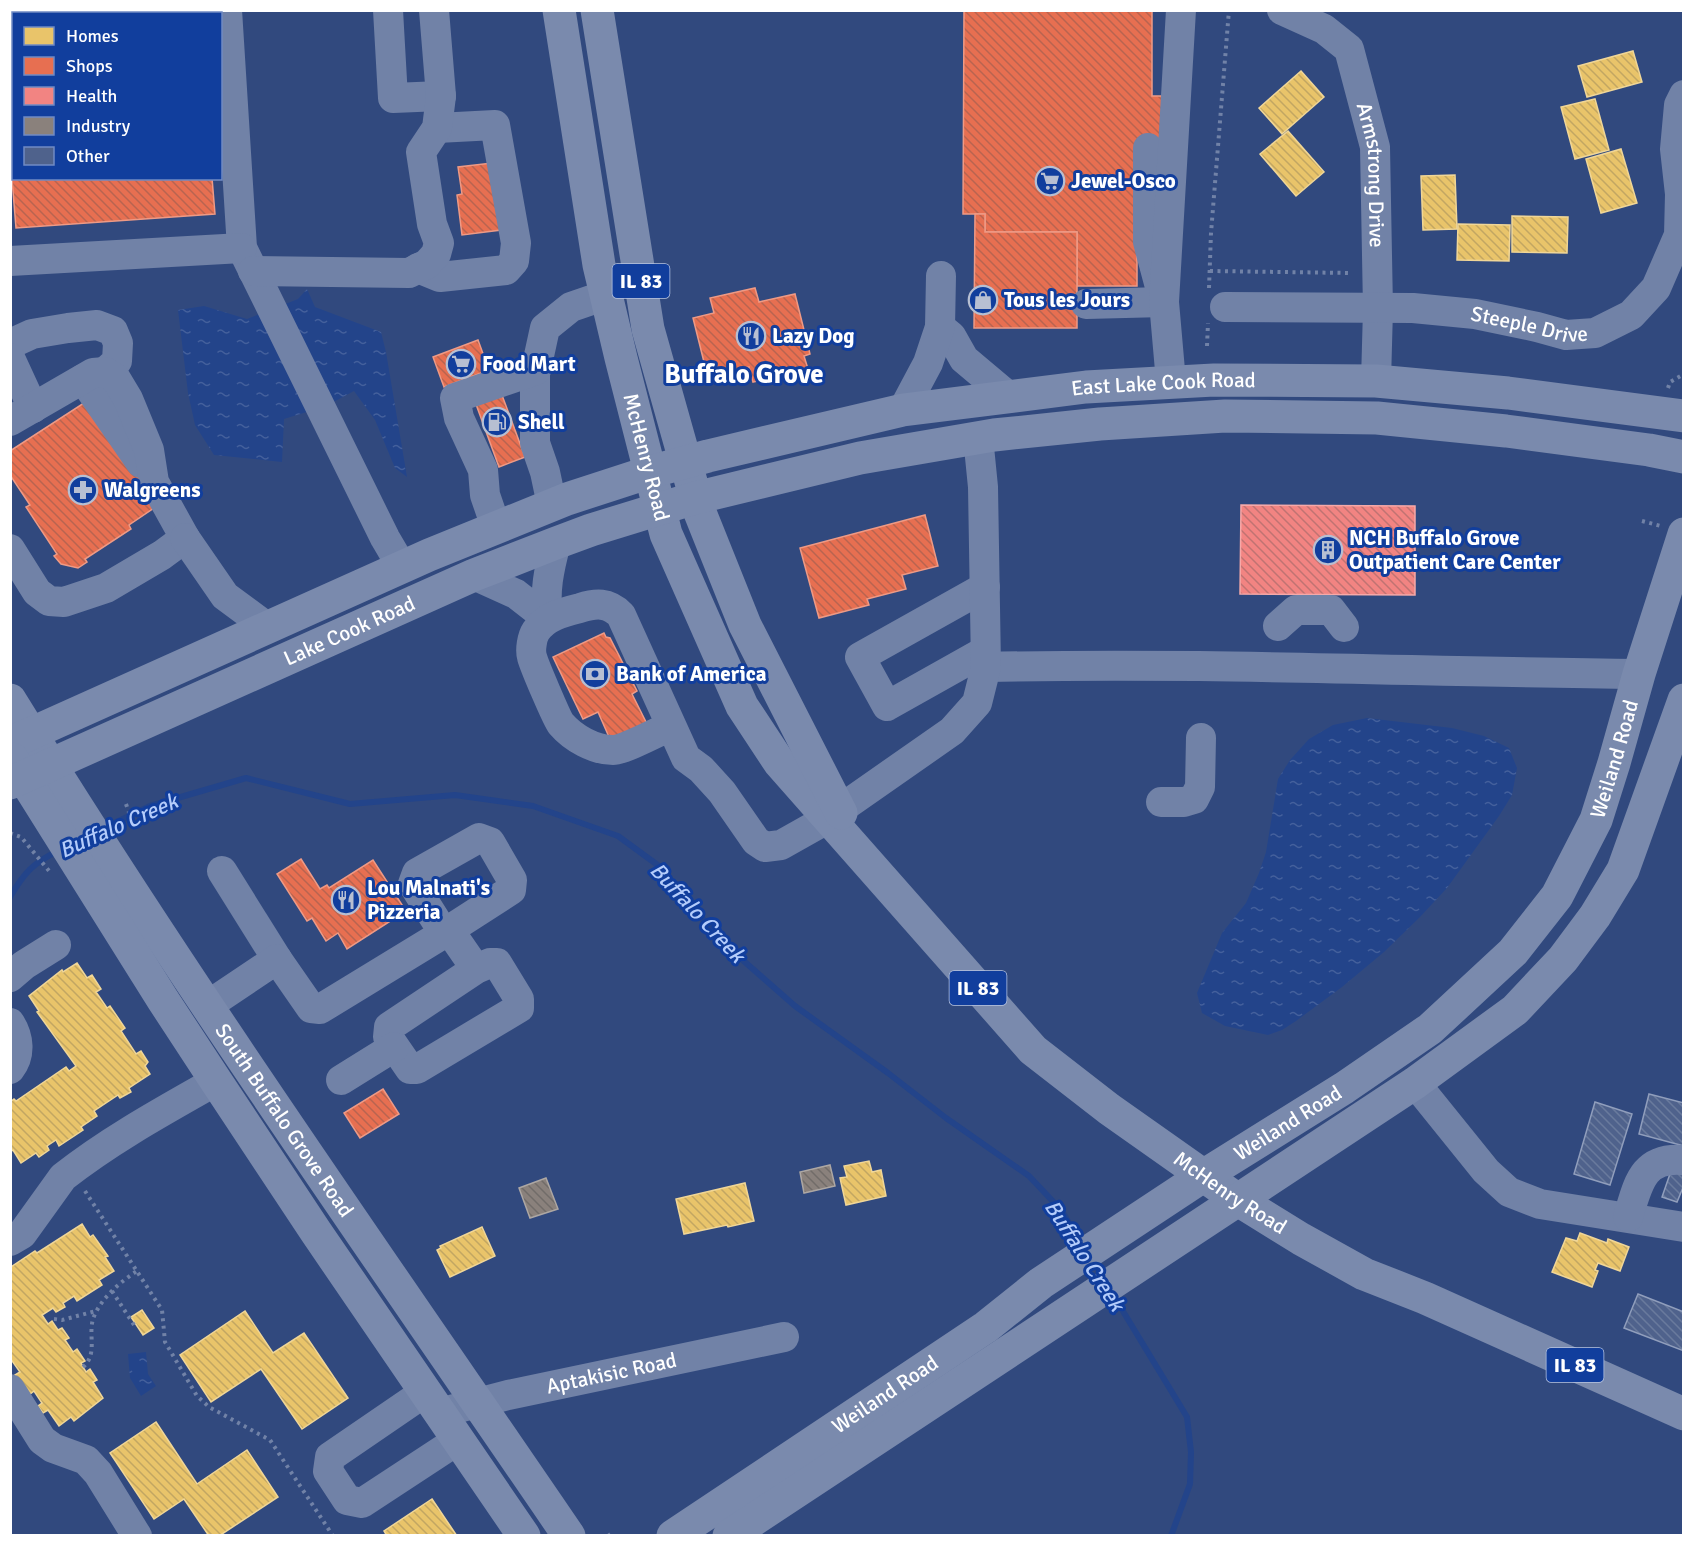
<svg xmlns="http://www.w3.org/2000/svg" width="1694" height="1546" font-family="Signika,sans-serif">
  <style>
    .water { fill: url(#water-ripples) }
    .homes { fill: url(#homes-back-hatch); stroke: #f0d697; stroke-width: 1.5 }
    .shops { fill: url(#shops-back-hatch); stroke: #ee9a85; stroke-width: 1.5 }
    .health { fill: url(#health-back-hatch); stroke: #f6a9a8; stroke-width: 1.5 }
    .industry { fill: url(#industry-back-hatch); stroke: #ada7a3; stroke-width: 1.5 }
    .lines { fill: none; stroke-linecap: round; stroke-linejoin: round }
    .stream { stroke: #23448a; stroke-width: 6 }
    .building { fill: url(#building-back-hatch); stroke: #909ebc; stroke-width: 1.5 }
    .path { stroke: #7182a7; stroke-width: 4; stroke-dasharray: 3 4.5; stroke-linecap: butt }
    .minor { stroke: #7182a7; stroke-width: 30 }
    .major { stroke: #7a8aad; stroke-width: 33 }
    .labels { text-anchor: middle; stroke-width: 6; stroke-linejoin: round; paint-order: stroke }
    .shield { fill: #113e9d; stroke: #b8c5e2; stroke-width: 1.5 }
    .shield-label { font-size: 20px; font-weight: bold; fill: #fff }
    .street-label { font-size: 21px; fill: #fff; stroke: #113e9d }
    .poi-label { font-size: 21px; font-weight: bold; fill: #fff; stroke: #113e9d; text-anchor: start }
    .water-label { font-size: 22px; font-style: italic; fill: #b4ccfb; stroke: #113e9d }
    .district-label { font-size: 27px; font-weight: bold; fill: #fff; stroke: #113e9d }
  </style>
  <defs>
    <pattern id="water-ripples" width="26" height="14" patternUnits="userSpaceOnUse" patternTransform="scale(1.5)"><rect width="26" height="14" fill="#23448a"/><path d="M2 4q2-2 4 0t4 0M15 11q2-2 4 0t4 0" fill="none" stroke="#44609c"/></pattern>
    <pattern id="homes-back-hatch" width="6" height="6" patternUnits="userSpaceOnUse" patternTransform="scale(1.5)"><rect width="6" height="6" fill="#e9c46a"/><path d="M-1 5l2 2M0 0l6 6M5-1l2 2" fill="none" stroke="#c2a662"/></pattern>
    <pattern id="shops-back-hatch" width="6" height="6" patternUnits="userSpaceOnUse" patternTransform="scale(1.5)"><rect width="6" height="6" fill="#e76f51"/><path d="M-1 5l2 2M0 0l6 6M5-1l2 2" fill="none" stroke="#b86450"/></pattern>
    <pattern id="health-back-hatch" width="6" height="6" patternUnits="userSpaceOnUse" patternTransform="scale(1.5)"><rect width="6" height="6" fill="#f28482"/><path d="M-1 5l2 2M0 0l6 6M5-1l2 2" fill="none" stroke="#c07372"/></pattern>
    <pattern id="industry-back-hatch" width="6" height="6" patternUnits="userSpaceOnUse" patternTransform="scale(1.5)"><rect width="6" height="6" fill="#8a817c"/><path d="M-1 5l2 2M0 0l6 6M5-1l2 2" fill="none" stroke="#716c69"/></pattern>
    <pattern id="building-back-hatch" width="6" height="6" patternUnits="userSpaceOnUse" patternTransform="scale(1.5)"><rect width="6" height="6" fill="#4f628c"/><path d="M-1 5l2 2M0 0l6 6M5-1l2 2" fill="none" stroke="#697a9d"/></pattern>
  </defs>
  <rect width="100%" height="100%" fill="#31497e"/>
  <!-- water -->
  <g class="water">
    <polygon points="307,289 315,307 381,332 386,352 407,477 395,468 375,420 354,391 326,406 284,419 282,462 214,455 195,425 188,393 178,310 204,306 247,319 298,299"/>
    <polygon points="1367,718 1452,728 1484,736 1509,748 1517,768 1512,795 1499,816 1447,888 1420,917 1384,952 1342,987 1296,1021 1282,1030 1268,1035 1225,1026 1202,1013 1197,993 1222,933 1246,903 1259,873 1266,852 1278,779 1290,760 1309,739 1333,725"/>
    <polygon points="146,1352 148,1374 156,1386 141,1396 130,1378 128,1354"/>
  </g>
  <!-- homes -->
  <g class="homes">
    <polygon points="1633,51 1642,82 1587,97 1578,66"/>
    <polygon points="1301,71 1324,97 1282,134 1259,108"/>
    <polygon points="1595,99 1609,150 1575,159 1561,107"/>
    <polygon points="1288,131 1324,172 1296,196 1260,154"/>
    <polygon points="1621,149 1637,203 1601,213 1586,159"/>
    <polygon points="1455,175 1457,229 1423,230 1421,176"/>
    <polygon points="1512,216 1568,217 1567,253 1512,252"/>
    <polygon points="1458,224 1510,225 1509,261 1457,260"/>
    <polygon points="77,963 87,978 92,975 101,989 96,992 107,1008 110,1006 125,1028 121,1031 136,1054 141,1051 148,1062 145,1066 150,1074 129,1088 131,1092 120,1098 118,1095 94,1111 97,1116 81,1127 83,1130 59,1146 56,1140 47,1146 49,1150 39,1157 36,1153 21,1163 13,1150 10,1152 10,1102 14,1099 16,1101 66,1067 69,1071 76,1066 37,1012 39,1011 29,996 62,970 63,972"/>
    <polygon points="869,1161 872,1172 881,1170 886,1196 846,1205 840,1178 847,1177 844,1166"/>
    <polygon points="745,1183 754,1221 728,1227 727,1225 684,1234 676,1199"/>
    <polygon points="82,1224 90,1237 93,1235 108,1256 105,1257 114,1271 99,1280 102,1285 77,1301 74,1296 63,1303 65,1307 56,1312 53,1308 42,1315 48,1324 52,1321 58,1330 62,1328 69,1338 65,1340 73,1352 77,1349 85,1361 81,1363 86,1372 90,1369 97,1380 93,1382 103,1398 74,1421 71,1417 59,1426 48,1410 43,1413 38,1406 42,1403 34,1391 29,1395 15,1375 20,1372 10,1358 11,1267 35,1251 37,1253"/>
    <polygon points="482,1227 495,1256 450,1277 437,1250 441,1248 440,1246"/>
    <polygon points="1580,1233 1607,1243 1608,1239 1629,1247 1620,1271 1598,1263 1595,1270 1598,1271 1592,1287 1552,1272 1566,1238 1577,1241"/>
    <polygon points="142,1310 154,1328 143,1335 131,1317"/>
    <polygon points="245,1311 273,1353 304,1333 348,1398 302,1429 261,1369 211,1402 180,1355"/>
    <polygon points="156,1422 197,1484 247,1450 278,1497 219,1536 209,1536 184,1499 154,1519 110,1453"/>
    <polygon points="432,1499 457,1536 387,1536 384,1531"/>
  </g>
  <!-- shops -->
  <g class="shops">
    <polygon points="964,10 1152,10 1152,96 1162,96 1162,148 1137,148 1137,286 1077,286 1077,232 985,232 985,214 963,214"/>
    <polygon points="14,46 14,178 212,178 215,214 16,228 10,155 10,47"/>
    <polygon points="492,163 501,230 462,235 457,195 462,194 458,167"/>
    <polygon points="975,214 985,214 985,232 1077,232 1077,328 974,328"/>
    <polygon points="755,288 759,302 795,294 810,354 804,356 808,369 753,382 749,367 708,378 693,318 714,313 710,298"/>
    <polygon points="478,340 489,370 444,387 433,357"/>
    <polygon points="496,379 525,457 499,467 470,388"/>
    <polygon points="109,399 157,506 129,525 131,529 85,559 87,562 78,568 61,564 54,556 57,554 26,507 30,505 10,475 10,451 87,401"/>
    <polygon points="925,515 938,566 902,575 906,589 867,599 869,605 819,618 800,548"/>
    <polygon points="604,633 606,637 610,638 637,691 632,694 649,728 613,746 598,712 583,719 553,657"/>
    <polygon points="301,859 320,889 327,885 329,888 373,860 406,911 347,949 338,933 326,941 312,918 307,921 277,874"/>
    <polygon points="383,1089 399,1114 360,1138 344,1113"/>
  </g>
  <!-- health -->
  <polygon class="health" points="1241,505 1415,506 1415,595 1240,594"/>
  <!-- industry -->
  <g class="industry">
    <polygon points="830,1165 835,1186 804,1193 800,1172"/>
    <polygon points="546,1178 558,1209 530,1218 519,1188"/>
  </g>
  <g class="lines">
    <!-- stream -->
    <g class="stream">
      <polyline points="102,829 150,806 246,778 350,804 455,795 533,806 618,836 659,866 722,942 795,1006 888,1073 946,1118 1029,1176 1062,1211 1081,1244"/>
      <path d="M10 897C24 873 33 863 58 851"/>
      <polyline points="1112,1293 1187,1417 1191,1452 1190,1484 1171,1536"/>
    </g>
  </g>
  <!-- building -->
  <g class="building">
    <polygon points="1649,1094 1684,1103 1684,1146 1639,1134"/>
    <polygon points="1595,1102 1632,1114 1610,1185 1574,1174"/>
    <polygon points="1671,1171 1684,1175 1684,1185 1677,1202 1662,1197"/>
    <polygon points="1638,1294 1684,1312 1684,1351 1624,1328"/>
  </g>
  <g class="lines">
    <!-- path -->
    <g class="path">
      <polyline points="1210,271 1352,273"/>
      <polyline points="1209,288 1211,233 1229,10"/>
      <polyline points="1207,346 1208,323"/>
      <polyline points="1668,388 1670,382 1684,374"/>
      <polyline points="1642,521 1661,526"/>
      <polyline points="126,804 134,827"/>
      <polyline points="10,833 21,837 50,872"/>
      <polyline points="85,1191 162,1310 165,1342 197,1396 209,1407 270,1440 333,1536"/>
      <polyline points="112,1291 134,1325"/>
      <polyline points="54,1319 62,1320 96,1311"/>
      <path d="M83 1367C98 1354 88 1336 93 1319 100 1299 120 1282 137 1271"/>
      <polyline points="608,1536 612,1533"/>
    </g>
    <!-- minor -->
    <g class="minor">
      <polyline points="227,10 242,248 385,538 402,567"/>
      <polyline points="388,10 393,98 441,96"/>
      <path id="s1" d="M1282 10 1324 29 1349 49 1375 147 1378 309 1376 381"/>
      <polyline points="10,23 14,23"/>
      <polyline points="10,261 242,248"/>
      <polyline points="418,268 440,277 506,270 514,261 516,243 495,125 437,128"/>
      <polyline points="253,271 409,273 427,264 436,254 439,243 432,224 421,152 437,128 441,96 434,10"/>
      <polyline points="1086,304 1164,302 1148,242 1148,148"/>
      <path id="s2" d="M1225 307 1413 308 1475 314 1537 327 1566 335 1595 333 1631 315 1656 288 1679 235 1680 194 1675 149 1679 105 1684 95"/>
      <polyline points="940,327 951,336 964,359 1008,396"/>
      <polyline points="10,344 32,334 68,328 97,325 113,331 118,343 117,361 105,372"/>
      <polyline points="10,358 33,408"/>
      <polyline points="83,379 141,463"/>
      <polyline points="1171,382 1164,302 1181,10"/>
      <polyline points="903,410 928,363 940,327 941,276"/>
      <polyline points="10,421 93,373 105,372 116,379 128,399 149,450 154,482 185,538 162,555 106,588 64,602 49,601 37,592 10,549"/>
      <polyline points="552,505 545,472 535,443 535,374 545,328 571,307 606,295"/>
      <polyline points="496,527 485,495 483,470 459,418 455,398 536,370"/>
      <polyline points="185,538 225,596 267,627"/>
      <path d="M474 575 516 594 548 619C544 592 549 569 556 543"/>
      <polyline points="985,587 860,657 887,706 985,651"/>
      <polyline points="1278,626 1296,610 1331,610 1344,627"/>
      <path d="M986 667C1204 662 1421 672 1639 674"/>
      <path d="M671 726C659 731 624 750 613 750 594 750 573 738 561 724 557 719 534 665 532 657 530 650 532 637 536 631 546 616 564 612 580 608 596 603 608 602 621 615L686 758 701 769 722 792 756 841 765 847 781 845 829 818"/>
      <polyline points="1161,802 1184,802 1194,799 1200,787 1201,738"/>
      <polyline points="839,810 952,731 977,703 986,667 983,487 978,437"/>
      <polyline points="222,871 277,959"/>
      <polyline points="10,977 24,965 56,945"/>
      <polyline points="207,1006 277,959 311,1008 320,1009 438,937 440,927 413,884 417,873 479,838 490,842 512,880 511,890 449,930 476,969 389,1027 388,1037 410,1069 417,1069 519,1008 519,999 497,963 490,963 476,969"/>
      <path d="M10 1023C19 1037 21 1055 10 1069"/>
      <polyline points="341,1080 394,1047"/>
      <polyline points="1415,1083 1486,1171 1509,1192 1540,1204 1684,1227"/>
      <path d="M1628 1217C1638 1185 1642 1156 1684 1160"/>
      <path d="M10 1241 22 1234 63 1177C110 1140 163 1111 216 1081"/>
      <polyline points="10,1389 42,1440 53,1448 86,1460 98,1473 137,1536"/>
      <polyline points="425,1392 330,1457 328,1471 347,1500 362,1503 458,1440"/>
      <path id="s3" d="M439 1413 508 1395 784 1337"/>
    </g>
    <!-- major -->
    <g class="major">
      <path id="s4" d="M559 10 599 265 621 358 666 534 742 706 779 762 1033 1050 1109 1109 1238 1200 1301 1239 1364 1274 1425 1298 1684 1414"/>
      <polyline points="597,10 648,329 699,510 745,625 841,813"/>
      <path id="s5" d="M10 700C186 985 380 1259 569 1536"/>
      <path id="s6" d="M10 743 429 555 567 499 650 472 708 456 903 410 1086 387 1214 380 1376 381 1508 393 1684 416"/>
      <polyline points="12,759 163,1000 216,1081 316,1232 524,1536"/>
      <path id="s7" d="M10 783 474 575 556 543 591 530 695 498 860 458 994 435 1100 424 1225 416 1377 418 1506 431 1649 450 1684 457"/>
      <path id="s8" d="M673 1536 986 1327 1041 1283 1203 1176 1344 1088 1430 1029 1513 952 1557 896 1596 820 1614 763 1639 674 1684 534"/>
      <polyline points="729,1536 1415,1083 1515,1010 1563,959 1595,916 1623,870 1684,700"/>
    </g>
  </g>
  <!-- icons -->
  <defs>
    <g id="supermarket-ring" transform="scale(1.5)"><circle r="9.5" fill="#113e9d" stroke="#b7bfd2" stroke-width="1.5"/><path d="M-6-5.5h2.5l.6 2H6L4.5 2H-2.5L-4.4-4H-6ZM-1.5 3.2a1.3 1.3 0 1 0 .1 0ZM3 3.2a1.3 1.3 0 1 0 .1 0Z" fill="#b7bfd2"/></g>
    <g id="shop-ring" transform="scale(1.5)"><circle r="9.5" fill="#113e9d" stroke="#b7bfd2" stroke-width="1.5"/><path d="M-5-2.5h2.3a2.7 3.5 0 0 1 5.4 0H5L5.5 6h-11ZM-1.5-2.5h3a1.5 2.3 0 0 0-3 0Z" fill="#b7bfd2"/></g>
    <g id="restaurant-ring" transform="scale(1.5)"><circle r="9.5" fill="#113e9d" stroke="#b7bfd2" stroke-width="1.5"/><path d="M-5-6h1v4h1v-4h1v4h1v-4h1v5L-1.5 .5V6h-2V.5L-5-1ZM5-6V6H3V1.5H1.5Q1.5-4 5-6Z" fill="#b7bfd2"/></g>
    <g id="fuel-ring" transform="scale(1.5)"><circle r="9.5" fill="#113e9d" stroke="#b7bfd2" stroke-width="1.5"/><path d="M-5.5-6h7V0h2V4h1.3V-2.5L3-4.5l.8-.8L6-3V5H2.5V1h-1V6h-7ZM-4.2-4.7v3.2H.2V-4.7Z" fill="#b7bfd2"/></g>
    <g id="pharmacy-ring" transform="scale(1.5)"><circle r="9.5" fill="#113e9d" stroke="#b7bfd2" stroke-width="1.5"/><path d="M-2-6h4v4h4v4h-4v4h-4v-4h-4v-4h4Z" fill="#b7bfd2"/></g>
    <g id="building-ring" transform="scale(1.5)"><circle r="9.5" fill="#113e9d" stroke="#b7bfd2" stroke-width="1.5"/><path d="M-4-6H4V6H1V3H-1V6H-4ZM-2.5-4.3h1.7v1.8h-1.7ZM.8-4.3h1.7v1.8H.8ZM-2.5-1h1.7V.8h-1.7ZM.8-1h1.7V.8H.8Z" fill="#b7bfd2"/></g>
    <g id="bank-ring" transform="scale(1.5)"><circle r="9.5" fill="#113e9d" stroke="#b7bfd2" stroke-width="1.5"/><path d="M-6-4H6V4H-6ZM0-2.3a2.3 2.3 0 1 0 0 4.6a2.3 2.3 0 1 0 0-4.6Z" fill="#b7bfd2"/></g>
  </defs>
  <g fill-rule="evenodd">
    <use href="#supermarket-ring" x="1050" y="181"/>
    <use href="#shop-ring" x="983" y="300"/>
    <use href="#restaurant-ring" x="751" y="336"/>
    <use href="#supermarket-ring" x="461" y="364"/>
    <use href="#fuel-ring" x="497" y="422"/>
    <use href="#pharmacy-ring" x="83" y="490"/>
    <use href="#building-ring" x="1328" y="550"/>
    <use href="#bank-ring" x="595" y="674"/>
    <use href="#restaurant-ring" x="346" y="900"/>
  </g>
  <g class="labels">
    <!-- shield labels -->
    <g class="shield">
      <rect x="612.5" y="264" width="57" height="34" rx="4.5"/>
      <rect x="949.5" y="971" width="57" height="34" rx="4.5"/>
      <rect x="1546.5" y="1348" width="57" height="34" rx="4.5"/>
    </g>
    <g class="shield-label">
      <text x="641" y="288">IL 83</text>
      <text x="978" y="995">IL 83</text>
      <text x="1575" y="1372">IL 83</text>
    </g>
    <!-- street labels -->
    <g class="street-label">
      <text dy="7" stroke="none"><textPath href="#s1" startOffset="207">Armstrong Drive</textPath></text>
      <text dy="7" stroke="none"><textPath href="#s2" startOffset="306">Steeple Drive</textPath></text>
      <text dy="7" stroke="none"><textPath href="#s6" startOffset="1218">East Lake Cook Road</textPath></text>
      <text dy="7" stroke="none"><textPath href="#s4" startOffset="456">McHenry Road</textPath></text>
      <text dy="7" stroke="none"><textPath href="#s7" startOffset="372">Lake Cook Road</textPath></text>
      <text dy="7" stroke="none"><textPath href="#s8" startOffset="1245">Weiland Road</textPath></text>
      <text dy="7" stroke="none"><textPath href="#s5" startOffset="502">South Buffalo Grove Road</textPath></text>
      <text dy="7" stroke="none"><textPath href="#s8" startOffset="741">Weiland Road</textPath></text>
      <text dy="7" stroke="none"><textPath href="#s4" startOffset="1418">McHenry Road</textPath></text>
      <text dy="7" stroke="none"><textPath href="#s3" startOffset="177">Aptakisic Road</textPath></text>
      <text dy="7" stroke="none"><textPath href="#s8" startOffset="255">Weiland Road</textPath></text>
    </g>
    <!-- poi labels -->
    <g class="poi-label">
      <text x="1071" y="188">Jewel-Osco</text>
      <text x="1004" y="307">Tous les Jours</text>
      <text x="772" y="343">Lazy Dog</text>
      <text x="482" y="371">Food Mart</text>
      <text x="518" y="429">Shell</text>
      <text x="104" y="497">Walgreens</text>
      <text x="1349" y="545">NCH Buffalo Grove<tspan x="1349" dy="24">Outpatient Care Center</tspan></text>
      <text x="616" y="681">Bank of America</text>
      <text x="367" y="895">Lou Malnati's<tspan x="367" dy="24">Pizzeria</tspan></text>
    </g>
    <!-- water labels -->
    <g class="water-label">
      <text transform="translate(118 825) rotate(-24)" y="8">Buffalo Creek</text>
      <text transform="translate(698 912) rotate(47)" y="8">Buffalo Creek</text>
      <text transform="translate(1085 1255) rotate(57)" y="8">Buffalo Creek</text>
    </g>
    <!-- district labels -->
    <g class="district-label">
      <text x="744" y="383">Buffalo Grove</text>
    </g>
  </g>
  <!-- border -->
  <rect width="1694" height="1546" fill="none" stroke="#ffffff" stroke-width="24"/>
  <!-- legend -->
  <rect x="12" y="12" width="210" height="168" fill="#113e9d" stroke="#708bc4" stroke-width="1.5"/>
  <rect x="24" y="27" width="30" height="18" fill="#e9c46a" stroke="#708bc4" stroke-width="1.5"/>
  <text x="66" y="42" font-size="18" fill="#ffffff">Homes</text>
  <rect x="24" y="57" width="30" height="18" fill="#e76f51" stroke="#708bc4" stroke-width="1.5"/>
  <text x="66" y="72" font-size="18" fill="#ffffff">Shops</text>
  <rect x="24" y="87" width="30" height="18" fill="#f28482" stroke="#708bc4" stroke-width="1.5"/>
  <text x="66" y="102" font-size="18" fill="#ffffff">Health</text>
  <rect x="24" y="117" width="30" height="18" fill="#8a817c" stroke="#708bc4" stroke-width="1.5"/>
  <text x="66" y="132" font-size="18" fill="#ffffff">Industry</text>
  <rect x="24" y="147" width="30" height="18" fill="#4f628c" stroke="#708bc4" stroke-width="1.5"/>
  <text x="66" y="162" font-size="18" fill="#ffffff">Other</text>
</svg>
